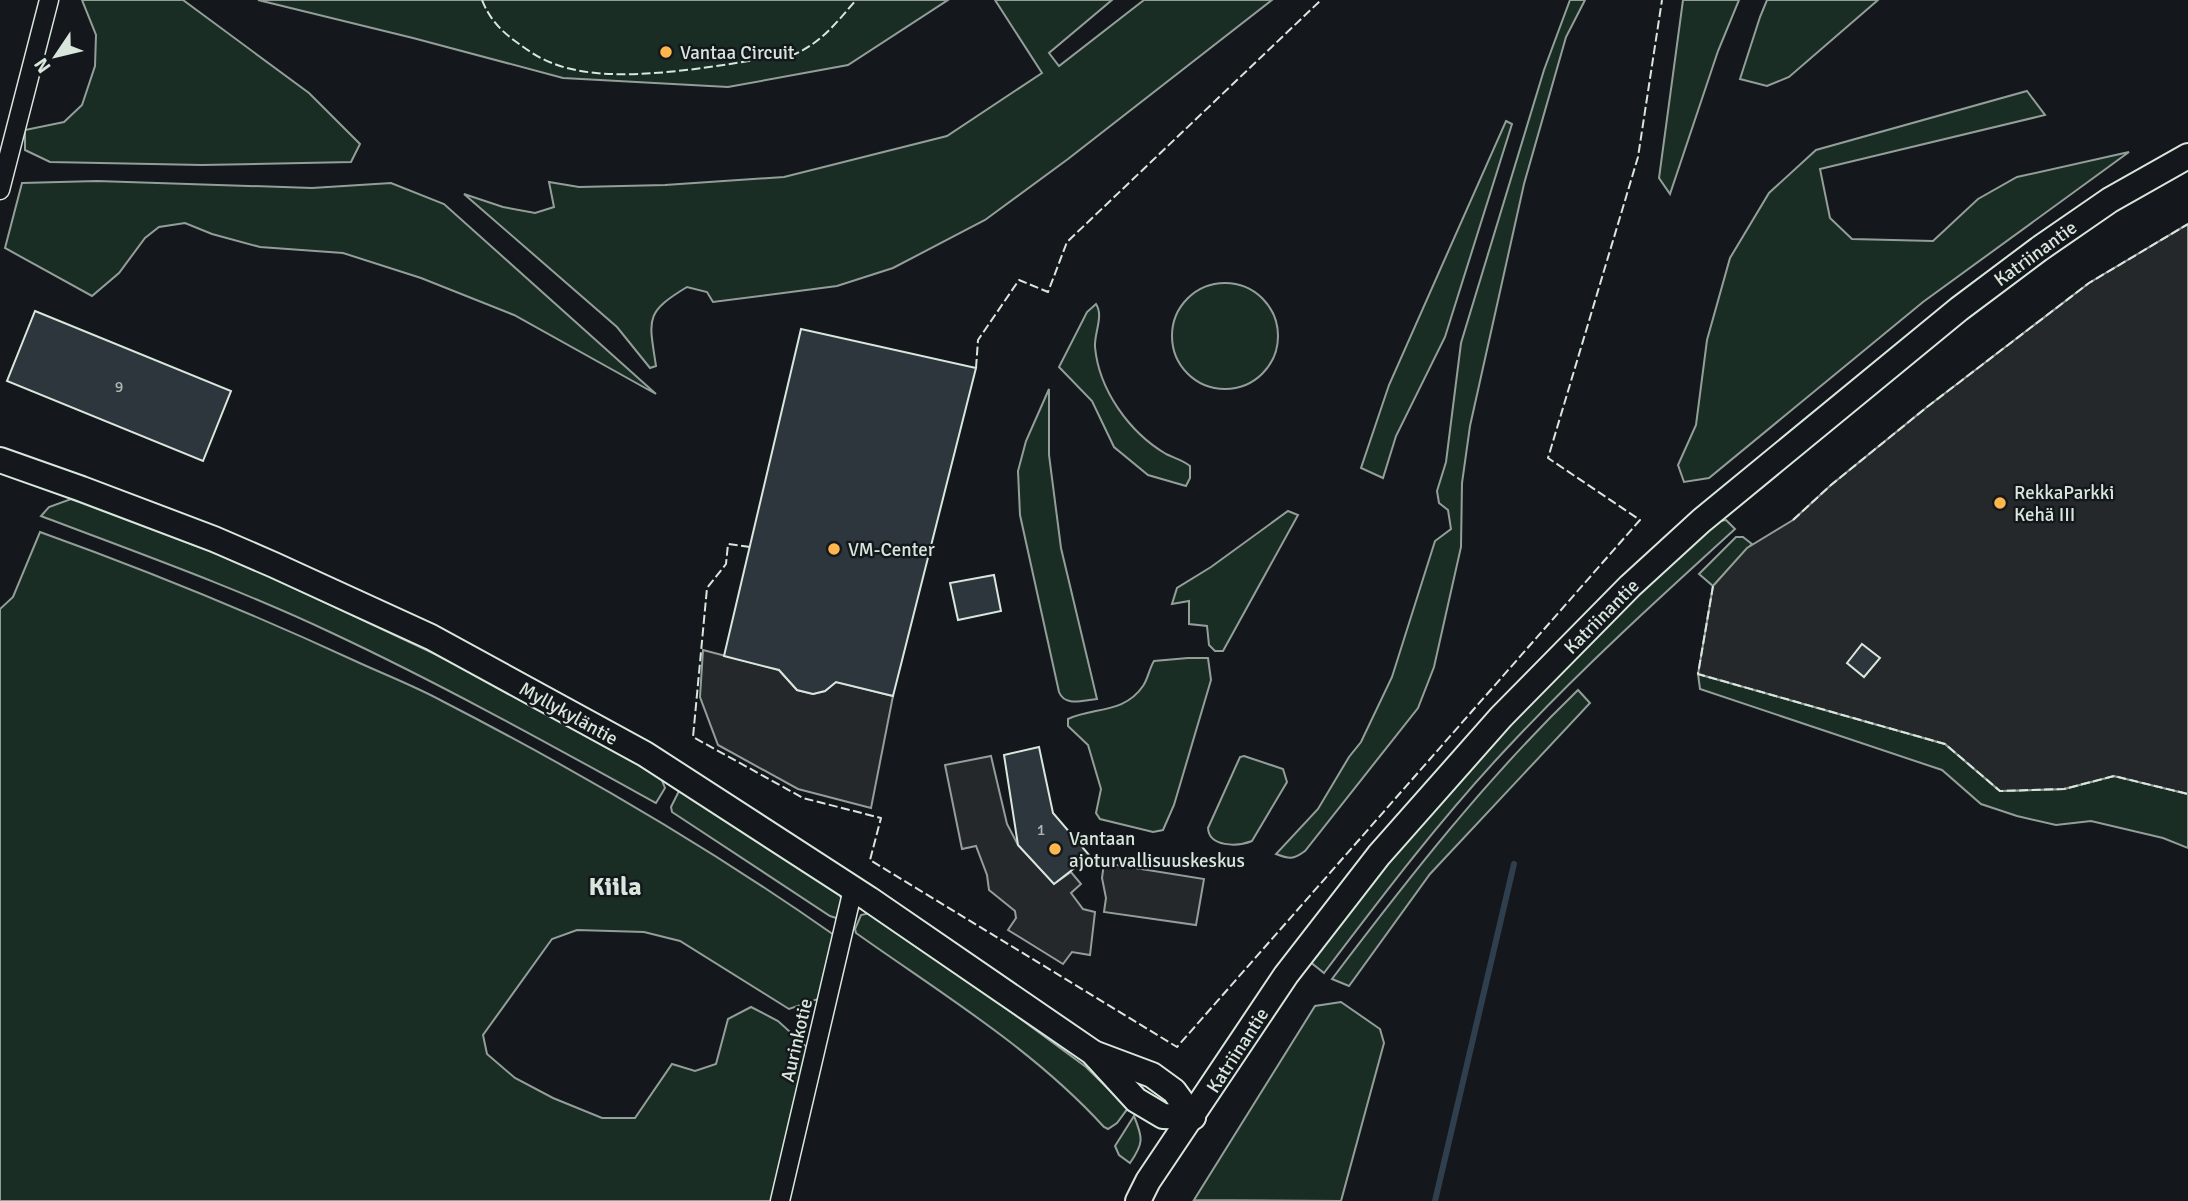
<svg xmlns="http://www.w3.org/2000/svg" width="2188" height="1201" font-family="Signika,sans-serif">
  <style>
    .green { fill: #1a2d24; stroke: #939e99; stroke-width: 2 }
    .parking { fill: #24282b; stroke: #939e99; stroke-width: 2 }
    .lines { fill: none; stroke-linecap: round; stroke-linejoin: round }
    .stream { stroke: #2f3f4d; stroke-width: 6 }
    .building { fill: #2c363c; stroke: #d8e6dc; stroke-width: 2 }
    .minor-casing { stroke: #d8e6dc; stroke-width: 21 }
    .secondary-casing { stroke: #d8e6dc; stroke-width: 28 }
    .minor { stroke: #14181c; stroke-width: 18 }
    .secondary { stroke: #14181c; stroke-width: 24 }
    .fence { stroke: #d8e6dc; stroke-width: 2; stroke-dasharray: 9 3.5; stroke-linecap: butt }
    .poi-dot { fill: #ffb74d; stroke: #14181c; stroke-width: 2.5 }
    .labels { text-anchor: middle; stroke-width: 5; stroke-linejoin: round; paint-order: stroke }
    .number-label { font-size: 16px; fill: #adbab4 }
    .poi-label { font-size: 19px; fill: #d8e6dc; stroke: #14181c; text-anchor: start }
    .street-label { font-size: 19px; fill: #d8e6dc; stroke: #14181c }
    .district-label { font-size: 26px; font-weight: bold; fill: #d8e6dc; stroke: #14181c }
  </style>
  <rect width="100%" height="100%" fill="#14181c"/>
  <!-- green -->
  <g class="green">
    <polygon points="82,0 183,0 309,93 360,144 351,162 202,165 50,162 25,150 25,130 64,122 82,105 95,66 96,35"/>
    <polygon points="258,0 948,0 848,65 728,87 563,78 413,38"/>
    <path d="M995 0H1112L1049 53 1059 66 1144 0H1272L1068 159 985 220 893 268 837 286 713 302 707 292 687 287C644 313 649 319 656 366L650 368 617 327 464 194 503 207 535 213 554 207 549 182 579 187 665 185 784 177 947 136 1042 73Z"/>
    <path d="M1570 0H1585L1566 37 1524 184 1470 426 1462 483 1461 547 1434 667 1418 708 1305 851C1293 860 1289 859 1276 854L1318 809 1349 757 1361 742 1392 677 1435 541 1451 529 1448 510 1439 503 1437 491 1446 462 1461 343 1544 70Z"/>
    <polygon points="1683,0 1739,0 1718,51 1670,194 1659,178"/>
    <polygon points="1767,0 1878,0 1789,77 1767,86 1740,79 1760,17"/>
    <polygon points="2027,91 2045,115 1820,169 1830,218 1852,239 1933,241 1978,199 2017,177 2129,152 1923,302 1709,478 1684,482 1678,465 1696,425 1707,340 1730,258 1769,193 1816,150"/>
    <polygon points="1506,121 1512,124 1445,337 1396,436 1383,478 1361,468 1389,385"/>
    <polygon points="97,181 312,188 391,183 444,204 656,394 514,315 421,278 343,253 260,247 212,234 185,223 159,227 145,238 119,273 92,296 5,248 22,183"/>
    <circle cx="1225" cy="336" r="53"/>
    <path d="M1096 304C1104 316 1094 333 1095 347 1099 390 1129 432 1166 454 1174 458 1183 460 1190 466V478L1186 486 1148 475 1114 447 1092 401 1059 367 1087 312Z"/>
    <path d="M1049 389V455L1061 548 1097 699C1083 700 1065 707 1059 692L1020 515 1018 471 1026 441Z"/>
    <path d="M71 499 241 563 435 654 593 737 661 778 665 788 656 803C549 744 443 685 332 633 237 588 138 553 41 516L49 507Z"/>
    <polygon points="1288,511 1298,515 1223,651 1215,651 1209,645 1207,626 1189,624 1189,601 1172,604 1177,588 1211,567"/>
    <path d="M1726 520 1735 529C1658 599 1580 670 1509 746 1442 817 1383 895 1324 973L1309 961 1346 909 1551 677 1714 522Z"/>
    <path d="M40 532C146 570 251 613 353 660 383 674 415 686 444 702 578 771 710 848 834 935L821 998 789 1009 680 941 644 932 577 930 552 939 483 1035 487 1054 515 1078 553 1098 602 1118H635L672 1064 695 1071 716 1064 728 1019 751 1007 778 1021 810 1050 772 1201H0V609L13 597Z"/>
    <polygon points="1736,537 1743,537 1752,544 1713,586 1699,574"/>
    <path d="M1188 658H1208L1211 680 1174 805 1163 830 1153 832 1100 819 1096 813 1101 789 1088 745 1068 726V719C1093 707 1124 714 1143 686 1148 679 1149 669 1154 661Z"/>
    <polygon points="1698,674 1945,744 2000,791 2064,789 2114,776 2188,794 2188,848 2163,838 2091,821 2056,825 2017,816 1981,804 1942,770 1700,689"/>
    <path d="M1578 690 1590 703 1430 874 1349 986 1332 979C1410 876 1485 780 1578 690Z"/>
    <path d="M1244 756 1283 769 1287 782 1252 841C1237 847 1209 847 1208 828L1240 757Z"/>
    <polygon points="679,791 687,791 839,891 843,905 836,918 830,916 672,812 671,807"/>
    <path d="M870 913 881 916 1086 1067 1128 1108 1117 1123 1108 1129 1104 1127C1033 1049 942 994 856 933L855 929 861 915Z"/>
    <polygon points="1341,1002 1380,1029 1384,1043 1341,1201 1194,1200 1315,1006"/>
    <path d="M1134 1116C1143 1138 1144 1143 1130 1163L1119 1155 1115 1146Z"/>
  </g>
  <!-- parking -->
  <g class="parking">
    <polygon points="2188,224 2188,794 2114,776 2064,789 2000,791 1945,744 1698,674 1713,586 1747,548 1793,520 1831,485 1927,407 2089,283"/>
    <polygon points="703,650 779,670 797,690 813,694 825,691 836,682 893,696 871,808 798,789 718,745 700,697"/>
    <polygon points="991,756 1007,824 1018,845 1054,884 1071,872 1081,884 1071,893 1083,909 1095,912 1090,955 1072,952 1063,964 1008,930 1016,918 1015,911 989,890 987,875 976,846 962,849 945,765"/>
    <polygon points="1104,863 1204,879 1196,925 1104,912 1106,898 1102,878"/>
  </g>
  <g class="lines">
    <!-- stream -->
    <polyline class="stream" points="1435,1201 1514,864"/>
  </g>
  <!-- building -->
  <g class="building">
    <polygon points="35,311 231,391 203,461 7,381"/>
    <polygon points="801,329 976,368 893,696 836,682 825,691 813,694 797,690 779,670 724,656"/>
    <polygon points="994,575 1001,611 958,620 950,583"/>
    <polygon points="1862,644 1880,658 1864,677 1847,663"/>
    <polygon points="1039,747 1053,813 1090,856 1054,884 1018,845 1004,755"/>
  </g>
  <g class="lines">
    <!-- minor casing -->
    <g class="minor-casing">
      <g id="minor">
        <polyline points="0,190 49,0"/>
        <polyline points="780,1201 853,889"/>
      </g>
    </g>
    <!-- secondary casing -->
    <g class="secondary-casing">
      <g id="secondary">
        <polyline points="0,460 82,489 214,539 274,565 431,637 645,754 869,899 1092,1052 1136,1100 1163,1116 1193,1117"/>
        <polyline points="1096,1054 1152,1075 1174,1091 1193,1117"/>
        <polyline points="1138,1201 1148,1181 1286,975 1379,855 1501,717 1630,586 1701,521 1959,309 2039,249 2110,200 2188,156"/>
      </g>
    </g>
    <!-- minor -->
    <use href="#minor" class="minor"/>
    <!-- secondary -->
    <use href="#secondary" class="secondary"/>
    <!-- fence -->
    <g class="fence">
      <path d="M482 0C489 18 500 30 515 41 526 49 538 58 552 63 615 89 727 63 795 54 822 42 837 22 856 0"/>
      <polyline points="976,368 978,340 1019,280 1048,292 1067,242 1321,0"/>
      <polyline points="1793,520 1831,485 1927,407 2089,283 2188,224"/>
      <polyline points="750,547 728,544 726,564 707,588 693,737 803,798 881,818 870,860 1177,1047 1640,520 1548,458 1638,157 1662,0"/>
      <polyline points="1713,586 1698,674 1945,744 2000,791 2064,789 2114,776 2188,794"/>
    </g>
  </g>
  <!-- markers -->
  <g class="poi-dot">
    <circle cx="666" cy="52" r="7"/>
    <circle cx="2000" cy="503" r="7"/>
    <circle cx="834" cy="549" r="7"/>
    <circle cx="1055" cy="849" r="7"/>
  </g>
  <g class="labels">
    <!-- number labels -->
    <g class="number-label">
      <text x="119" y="392">9</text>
      <text x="1041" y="835">1</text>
    </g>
    <!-- poi labels -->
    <g class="poi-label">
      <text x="680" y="59">Vantaa Circuit</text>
      <text x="2014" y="499">RekkaParkki<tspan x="2014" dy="22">Kehä III</tspan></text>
      <text x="848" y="556">VM-Center</text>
      <text x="1069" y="845">Vantaan<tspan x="1069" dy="22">ajoturvallisuuskeskus</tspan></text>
    </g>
    <!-- street labels -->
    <g class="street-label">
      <text transform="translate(2035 253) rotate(-36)" y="7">Katriinantie</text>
      <text transform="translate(1601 616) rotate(-45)" y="7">Katriinantie</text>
      <text transform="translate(569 713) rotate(29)" y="7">Myllykyläntie</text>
      <text transform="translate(796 1040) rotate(-77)" y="7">Aurinkotie</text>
      <text transform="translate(1237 1050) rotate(-57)" y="7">Katriinantie</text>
    </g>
    <!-- district labels -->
    <g class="district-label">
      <text x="615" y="895">Kiila</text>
    </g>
  </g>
  <!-- north arrow -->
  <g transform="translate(56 56) rotate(235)" stroke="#14181c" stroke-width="5" paint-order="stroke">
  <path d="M0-5L12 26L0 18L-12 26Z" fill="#d8e6dc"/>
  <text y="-10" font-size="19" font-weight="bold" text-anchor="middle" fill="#d8e6dc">N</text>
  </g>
</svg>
